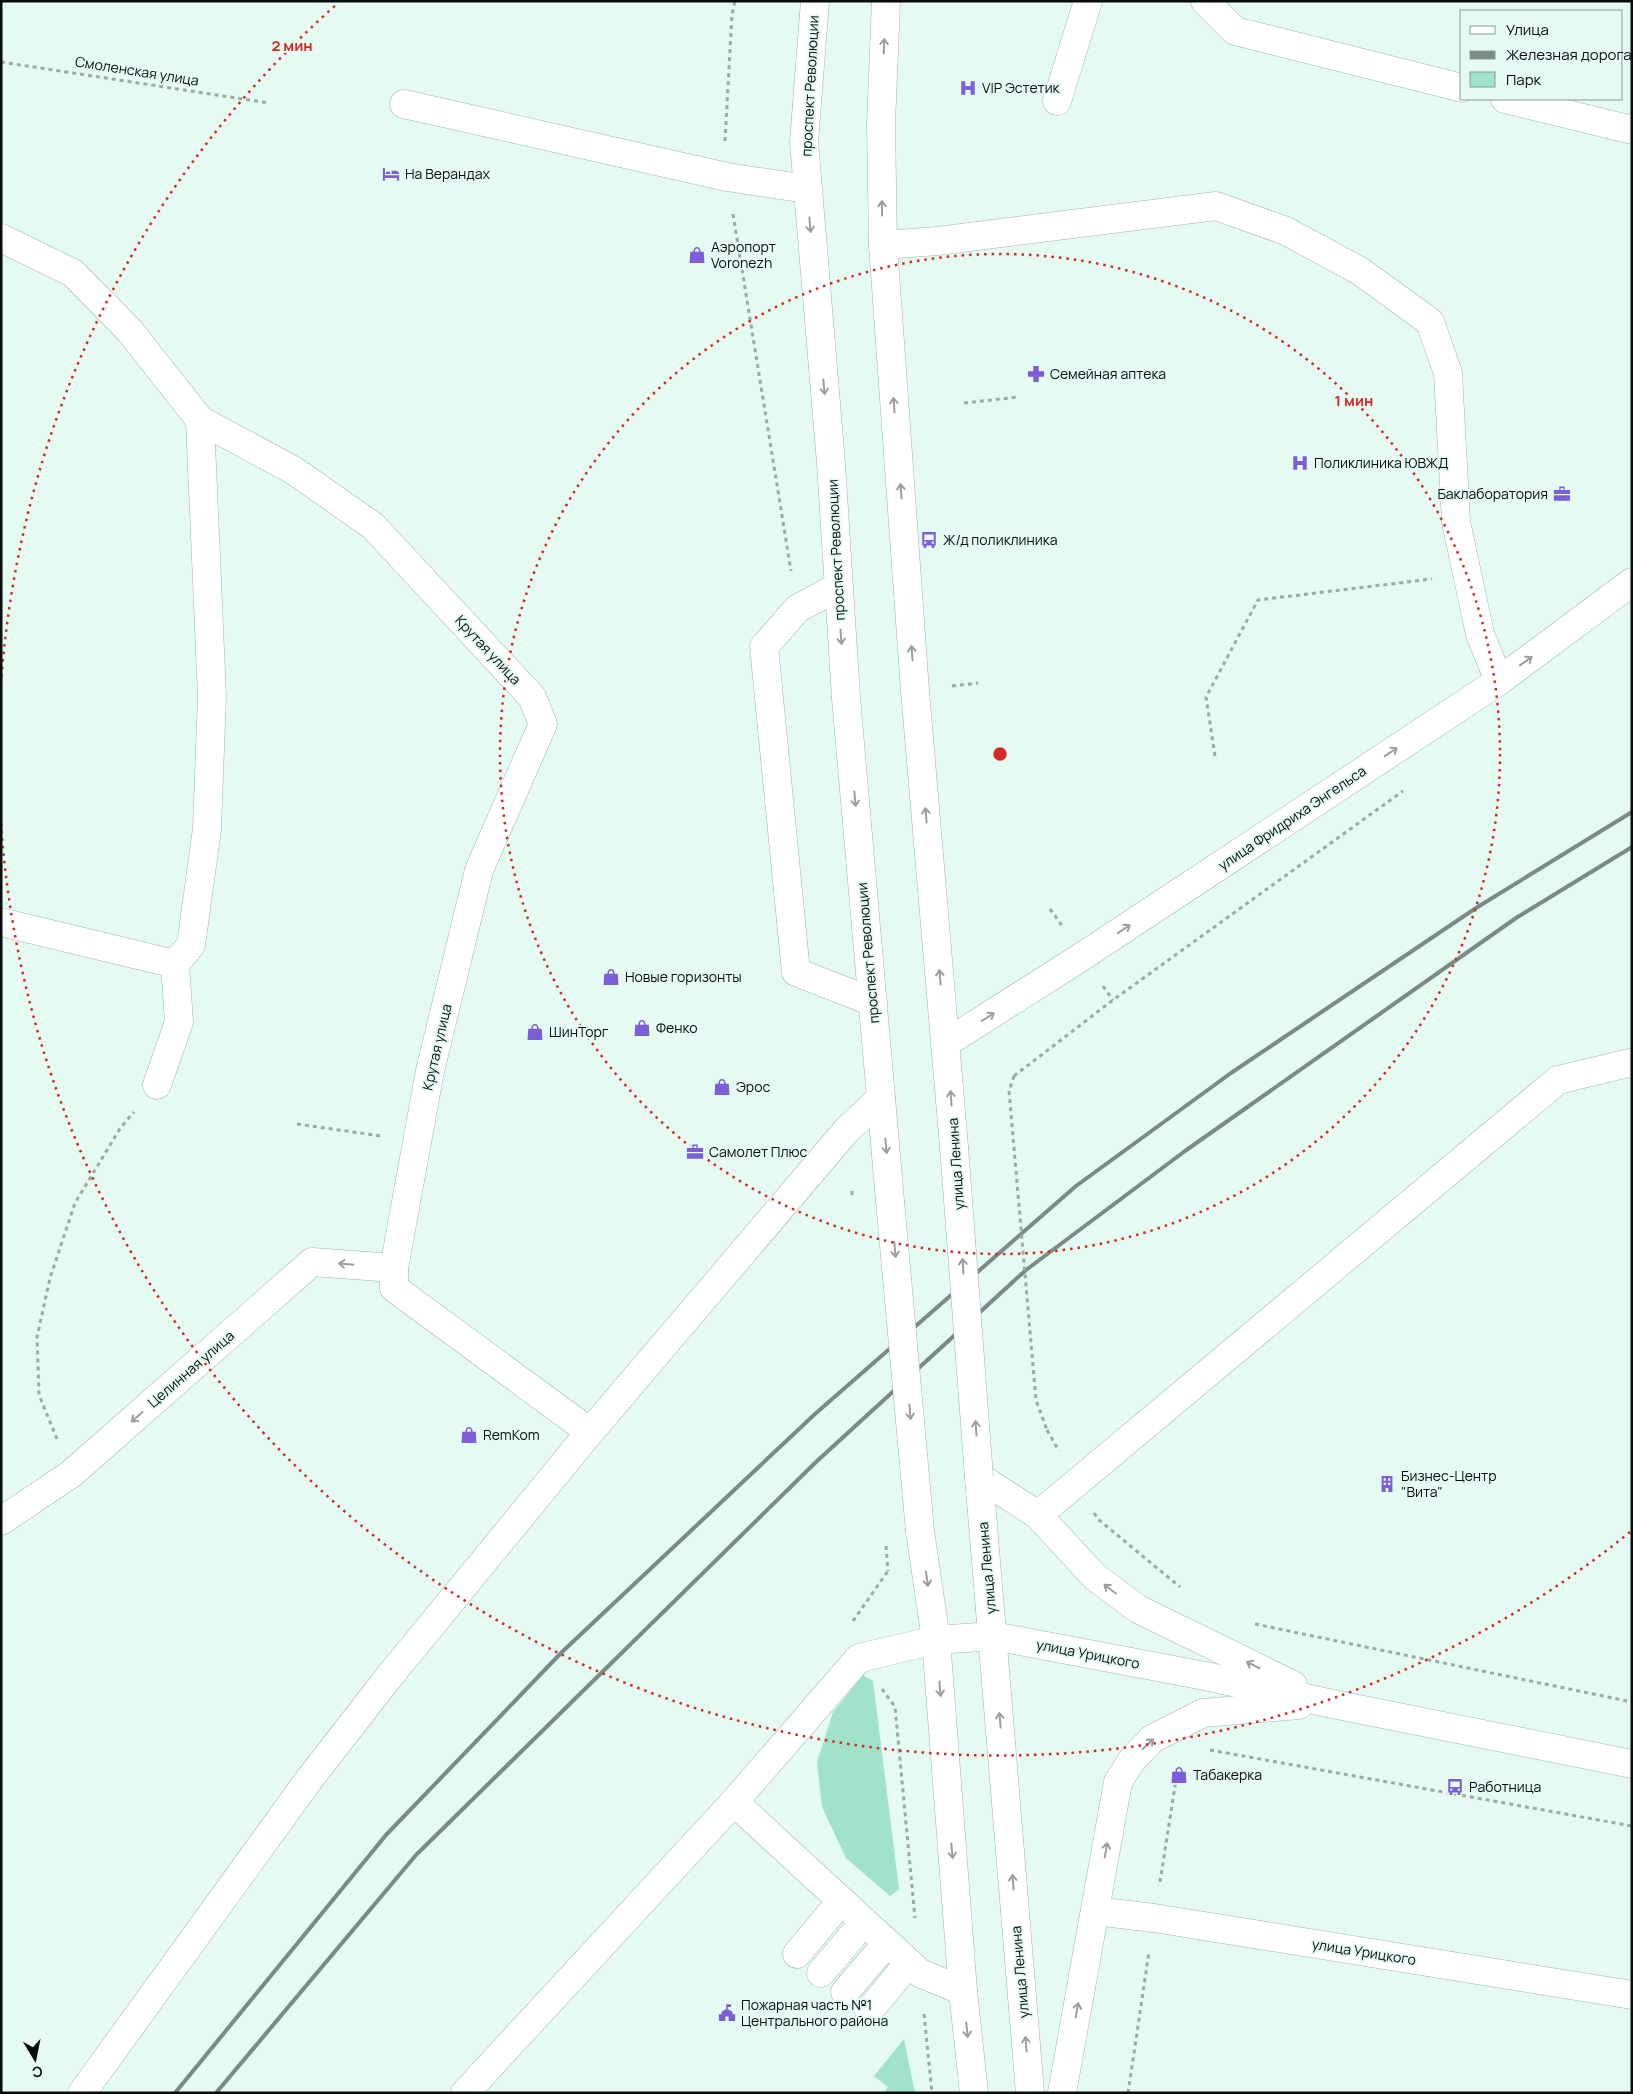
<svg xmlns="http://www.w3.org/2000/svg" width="1633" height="2094" font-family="Manrope,sans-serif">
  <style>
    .green { fill: #a0e3ca }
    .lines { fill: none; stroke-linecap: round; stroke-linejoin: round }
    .minor-casing { stroke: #a0b4ac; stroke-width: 29 }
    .major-casing { stroke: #a0b4ac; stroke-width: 29 }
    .path { stroke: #9baba4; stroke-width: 3; stroke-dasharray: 4 4; stroke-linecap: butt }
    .minor { stroke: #fff; stroke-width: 28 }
    .major { stroke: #fff; stroke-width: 28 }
    .rail { stroke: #7c8a84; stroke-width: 4 }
    .major-bridge-casing { stroke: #a0b4ac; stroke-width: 29; stroke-linecap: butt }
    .path-bridge { stroke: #9baba4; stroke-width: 3; stroke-dasharray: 4 4; stroke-linecap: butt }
    .major-bridge { stroke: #fff; stroke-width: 28 }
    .oneway { stroke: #9c9e9d }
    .ring { fill: none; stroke: #d62828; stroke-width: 2.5; stroke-dasharray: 2.5 5 }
    .labels { text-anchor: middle; stroke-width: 4; stroke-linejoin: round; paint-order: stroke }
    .street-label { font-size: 14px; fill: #070d0a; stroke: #e5faf1 }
    .poi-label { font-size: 14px; fill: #070d0a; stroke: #e5faf1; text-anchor: start }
    .centre { fill: #d62828; stroke: #e5faf1; stroke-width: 2.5 }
    .ring-label { font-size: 15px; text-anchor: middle; font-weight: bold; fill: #d62828; stroke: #e5faf1; stroke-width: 4; stroke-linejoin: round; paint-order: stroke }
  </style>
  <rect width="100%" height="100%" fill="#e5faf1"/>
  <!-- green -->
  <g class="green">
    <polygon points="863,1675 873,1681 899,1889 890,1896 846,1858 822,1807 817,1762 833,1712"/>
    <polygon points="904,2039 915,2093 884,2093 888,2087 874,2076"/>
  </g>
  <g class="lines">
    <!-- minor casing -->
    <g class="minor-casing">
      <g id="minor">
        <polyline points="1205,1 1235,31 1462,88"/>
        <polyline points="1505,99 1632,130"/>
        <polyline points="1057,101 1088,1"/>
        <polyline points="404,104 727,177 807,189"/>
        <polyline points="1,238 73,273 129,330 200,420"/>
        <polyline points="883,245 938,241 1216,206 1286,231 1360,271 1430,322 1448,373 1456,522 1480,634 1499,681"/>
        <polyline points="837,587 797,609 764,647 796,972 873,1002"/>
        <polyline points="1,922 175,964"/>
        <polyline points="175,964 191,945 207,829 212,696 200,420 293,470 373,526 532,697 543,724 479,870 430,1071 394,1268 394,1288 590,1432"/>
        <polyline points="946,1043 1083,956 1499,681 1632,582"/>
        <polyline points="157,1085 179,1022 175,964"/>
        <polyline points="1038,1515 1558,1080 1629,1063 1632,1064"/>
        <polyline points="1,1521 71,1474 312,1262 394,1268"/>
        <polyline points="734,1802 920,1973 963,1991"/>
        <polyline points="1095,1911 1154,1918 1632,1995"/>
        <polyline points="797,1954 841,1901"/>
        <polyline points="821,1973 864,1922"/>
        <polyline points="845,1992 887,1943"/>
        <polyline points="869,2011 909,1963"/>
        <polyline points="82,2093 308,1781 388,1678 590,1432 846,1131 881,1098"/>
        <polyline points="465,2093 734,1802 859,1658 936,1640"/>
      </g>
    </g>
    <!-- major casing -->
    <g class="major-casing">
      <g id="major">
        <polyline points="815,1 804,142 831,463 846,698 890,1201"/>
        <polyline points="886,1 881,124 883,245 915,691 954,1147"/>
        <polyline points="979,1477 1030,2093"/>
        <polyline points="979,1477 1038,1515 1094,1576 1138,1609 1293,1685"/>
        <polyline points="920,1531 936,1640 963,1991 974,2093"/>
        <polyline points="936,1640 993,1636 1205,1676 1328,1703 1632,1764"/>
        <polyline points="1062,2093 1118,1782 1132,1760 1152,1739 1203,1713 1299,1705"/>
      </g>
    </g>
    <!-- path -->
    <g class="path">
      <polyline points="1,62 269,103"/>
      <polyline points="725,141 732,14 735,1"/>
      <polyline points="733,214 791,571"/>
      <polyline points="964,403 1019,397"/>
      <polyline points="952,686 978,683"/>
      <polyline points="1215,756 1206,697 1258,600 1432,579"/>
      <polyline points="1050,909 1063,927"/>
      <polyline points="1103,986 1113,1000"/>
      <polyline points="1014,1076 1113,1000 1403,791"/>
      <polyline points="297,1124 381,1136"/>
      <polyline points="1047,1430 1059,1451"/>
      <polyline points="57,1439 39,1395 37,1337 50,1278 75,1203 121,1127 134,1112"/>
      <polyline points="1094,1513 1099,1520 1180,1587"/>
      <polyline points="853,1621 888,1571"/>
      <polyline points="1255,1624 1632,1702"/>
      <polyline points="882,1689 895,1707 915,1918"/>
      <polyline points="1210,1750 1632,1826"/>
      <polyline points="1160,1882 1178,1767"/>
      <polyline points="924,2014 932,2093"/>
      <polyline points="1128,2093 1149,1952"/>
    </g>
    <!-- minor -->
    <use href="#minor" class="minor"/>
    <!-- major -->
    <use href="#major" class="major"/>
    <!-- rail -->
    <g class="rail">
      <polyline points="175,2093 386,1835 562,1652 815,1414 1076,1186 1231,1073 1476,908 1632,812"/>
      <polyline points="216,2093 416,1855 816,1462 1026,1270 1185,1151 1516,918 1632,847"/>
    </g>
    <!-- major-bridge casing -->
    <g class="major-bridge-casing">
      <g id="major-bridge">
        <polyline points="954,1147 979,1477"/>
        <polyline points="890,1201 920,1531"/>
      </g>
    </g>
    <!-- path-bridge -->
    <g class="path-bridge">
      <polyline points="1014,1076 1009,1091 1036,1400 1047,1430"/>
      <polyline points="852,1191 852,1199"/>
      <polyline points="886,1546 888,1571"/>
    </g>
    <!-- major-bridge -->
    <use href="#major-bridge" class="major-bridge"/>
  </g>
  <!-- one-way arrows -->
  <defs><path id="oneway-shaft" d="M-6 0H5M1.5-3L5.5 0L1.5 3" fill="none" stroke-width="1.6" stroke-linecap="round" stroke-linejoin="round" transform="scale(1.25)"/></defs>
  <g class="oneway">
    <use href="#oneway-shaft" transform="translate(884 46) rotate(-88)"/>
    <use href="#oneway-shaft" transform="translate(882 208) rotate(-91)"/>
    <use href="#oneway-shaft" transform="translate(810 225) rotate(85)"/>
    <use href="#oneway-shaft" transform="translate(824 387) rotate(85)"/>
    <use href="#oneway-shaft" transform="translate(894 405) rotate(-94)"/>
    <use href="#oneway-shaft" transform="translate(901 491) rotate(-94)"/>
    <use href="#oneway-shaft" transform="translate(841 637) rotate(86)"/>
    <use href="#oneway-shaft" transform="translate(912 653) rotate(-94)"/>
    <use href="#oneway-shaft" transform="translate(1526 661) rotate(-36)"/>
    <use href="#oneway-shaft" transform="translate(1391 752) rotate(-34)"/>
    <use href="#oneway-shaft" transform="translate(855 799) rotate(85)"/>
    <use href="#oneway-shaft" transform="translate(926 815) rotate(-95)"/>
    <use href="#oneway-shaft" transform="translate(1124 929) rotate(-34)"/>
    <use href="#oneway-shaft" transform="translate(940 977) rotate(-95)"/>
    <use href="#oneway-shaft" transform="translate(988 1017) rotate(-32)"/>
    <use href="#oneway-shaft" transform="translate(951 1098) rotate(-94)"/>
    <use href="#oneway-shaft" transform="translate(886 1146) rotate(85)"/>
    <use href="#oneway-shaft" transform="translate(895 1250) rotate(85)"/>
    <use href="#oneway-shaft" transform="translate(346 1264) rotate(-175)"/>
    <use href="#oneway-shaft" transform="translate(963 1266) rotate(-94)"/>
    <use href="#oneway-shaft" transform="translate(910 1412) rotate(85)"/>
    <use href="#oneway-shaft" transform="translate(137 1417) rotate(139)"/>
    <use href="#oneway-shaft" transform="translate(976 1428) rotate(-94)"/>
    <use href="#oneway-shaft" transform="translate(927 1579) rotate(82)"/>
    <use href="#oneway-shaft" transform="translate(1110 1589) rotate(-143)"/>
    <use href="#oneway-shaft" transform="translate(1253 1665) rotate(-153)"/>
    <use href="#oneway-shaft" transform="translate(940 1689) rotate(85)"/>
    <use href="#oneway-shaft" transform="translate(1000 1720) rotate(-95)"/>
    <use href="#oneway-shaft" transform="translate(1148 1744) rotate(-43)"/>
    <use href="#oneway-shaft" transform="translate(1106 1850) rotate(-80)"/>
    <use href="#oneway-shaft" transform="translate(952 1851) rotate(85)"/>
    <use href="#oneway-shaft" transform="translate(1013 1882) rotate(-95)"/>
    <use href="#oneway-shaft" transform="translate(1077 2010) rotate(-80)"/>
    <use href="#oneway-shaft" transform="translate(967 2030) rotate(84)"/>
    <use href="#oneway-shaft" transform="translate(1026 2044) rotate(-95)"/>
  </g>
  <!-- distance rings -->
  <g class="ring">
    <circle cx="1000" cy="754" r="500"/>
    <path d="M1630 1532A1001 1001 0 0 1 1 824M1 684A1001 1001 0 0 1 337 4"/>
  </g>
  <!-- icons -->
  <defs>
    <g id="hospital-bare" transform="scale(1.35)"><path d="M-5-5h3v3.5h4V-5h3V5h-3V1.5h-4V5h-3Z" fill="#7c5ed8" stroke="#e5faf1" stroke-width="2.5" paint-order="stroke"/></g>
    <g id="hotel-bare" transform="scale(1.35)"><path d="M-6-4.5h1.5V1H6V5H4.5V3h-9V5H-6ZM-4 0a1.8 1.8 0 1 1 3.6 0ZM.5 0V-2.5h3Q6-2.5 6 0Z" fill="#7c5ed8" stroke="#e5faf1" stroke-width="2.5" paint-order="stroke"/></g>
    <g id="shop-bare" transform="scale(1.35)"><path d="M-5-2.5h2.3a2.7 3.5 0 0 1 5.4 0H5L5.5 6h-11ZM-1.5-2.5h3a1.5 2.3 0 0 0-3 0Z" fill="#7c5ed8" stroke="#e5faf1" stroke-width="2.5" paint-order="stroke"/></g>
    <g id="pharmacy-bare" transform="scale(1.35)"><path d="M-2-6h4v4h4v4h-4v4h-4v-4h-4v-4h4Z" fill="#7c5ed8" stroke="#e5faf1" stroke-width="2.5" paint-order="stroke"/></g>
    <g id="office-bare" transform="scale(1.35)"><path d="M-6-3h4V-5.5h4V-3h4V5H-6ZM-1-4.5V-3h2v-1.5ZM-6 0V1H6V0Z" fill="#7c5ed8" stroke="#e5faf1" stroke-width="2.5" paint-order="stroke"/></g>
    <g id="bus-bare" transform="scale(1.35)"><path d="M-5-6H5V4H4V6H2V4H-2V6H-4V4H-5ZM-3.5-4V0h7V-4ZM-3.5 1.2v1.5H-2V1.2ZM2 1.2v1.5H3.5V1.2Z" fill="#7c5ed8" stroke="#e5faf1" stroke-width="2.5" paint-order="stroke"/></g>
    <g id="building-bare" transform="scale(1.35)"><path d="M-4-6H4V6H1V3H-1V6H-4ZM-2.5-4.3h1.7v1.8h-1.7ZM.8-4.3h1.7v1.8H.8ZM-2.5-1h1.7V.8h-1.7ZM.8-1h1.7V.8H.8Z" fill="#7c5ed8" stroke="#e5faf1" stroke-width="2.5" paint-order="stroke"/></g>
    <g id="civic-bare" transform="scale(1.35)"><path d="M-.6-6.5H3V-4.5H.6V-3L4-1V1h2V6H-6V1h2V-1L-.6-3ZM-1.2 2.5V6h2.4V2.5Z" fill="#7c5ed8" stroke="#e5faf1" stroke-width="2.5" paint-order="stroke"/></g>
  </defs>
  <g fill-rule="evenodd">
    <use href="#hospital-bare" x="968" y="88"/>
    <use href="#hotel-bare" x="391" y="174"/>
    <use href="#shop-bare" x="697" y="255"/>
    <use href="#pharmacy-bare" x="1036" y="374"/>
    <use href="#hospital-bare" x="1300" y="463"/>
    <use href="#office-bare" x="1562" y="494"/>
    <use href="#bus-bare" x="929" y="540"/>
    <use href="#shop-bare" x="611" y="977"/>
    <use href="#shop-bare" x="642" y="1028"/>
    <use href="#shop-bare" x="535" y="1032"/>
    <use href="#shop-bare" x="722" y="1087"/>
    <use href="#office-bare" x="695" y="1152"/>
    <use href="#shop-bare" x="469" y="1435"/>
    <use href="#building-bare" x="1387" y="1484"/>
    <use href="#shop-bare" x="1179" y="1775"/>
    <use href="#bus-bare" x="1455" y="1787"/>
    <use href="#civic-bare" x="727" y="2013"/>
  </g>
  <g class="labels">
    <!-- street labels -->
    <g class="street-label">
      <text transform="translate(137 71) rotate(9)" y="5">Смоленская улица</text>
      <text transform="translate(810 86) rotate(-87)" y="5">проспект Революции</text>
      <text transform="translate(836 550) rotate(-93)" y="5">проспект Революции</text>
      <text transform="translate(488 650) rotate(47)" y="5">Крутая улица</text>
      <text transform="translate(1292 818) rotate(-34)" y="5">улица Фридриха Энгельса</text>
      <text transform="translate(868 953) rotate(-95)" y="5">проспект Революции</text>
      <text transform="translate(437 1047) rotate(-77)" y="5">Крутая улица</text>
      <text transform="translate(956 1164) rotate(-94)" y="5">улица Ленина</text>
      <text transform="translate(191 1369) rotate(-41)" y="5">Целинная улица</text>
      <text transform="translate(987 1568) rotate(-95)" y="5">улица Ленина</text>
      <text transform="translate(1088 1654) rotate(11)" y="5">улица Урицкого</text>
      <text transform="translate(1364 1952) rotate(9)" y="5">улица Урицкого</text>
      <text transform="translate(1020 1972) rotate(-95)" y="5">улица Ленина</text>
    </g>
    <!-- poi labels -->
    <g class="poi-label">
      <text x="982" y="93">VIP Эстетик</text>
      <text x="405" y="179">На Верандах</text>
      <text x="711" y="252">Аэропорт<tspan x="711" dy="16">Voronezh</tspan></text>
      <text x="1050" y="379">Семейная аптека</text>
      <text x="1314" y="468">Поликлиника ЮВЖД</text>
      <text x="1548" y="499" text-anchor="end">Баклаборатория</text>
      <text x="943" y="545">Ж/д поликлиника</text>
      <text x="625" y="982">Новые горизонты</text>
      <text x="656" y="1033">Фенко</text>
      <text x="549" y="1037">ШинТорг</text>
      <text x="736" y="1092">Эрос</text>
      <text x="709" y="1157">Самолет Плюс</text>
      <text x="483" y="1440">RemKom</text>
      <text x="1401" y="1481">Бизнес-Центр<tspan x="1401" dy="16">"Вита"</tspan></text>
      <text x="1193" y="1780">Табакерка</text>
      <text x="1469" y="1792">Работница</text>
      <text x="741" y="2010">Пожарная часть №1<tspan x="741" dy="16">Центрального района</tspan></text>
    </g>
  </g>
  <circle cx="1000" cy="754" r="8" class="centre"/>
  <g class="ring-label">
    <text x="292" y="51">2 мин</text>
    <text x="1354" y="406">1 мин</text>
  </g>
  <!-- border -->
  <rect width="1633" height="2094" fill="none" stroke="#070d0a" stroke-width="5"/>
  <!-- legend -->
  <rect x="1460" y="10" width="162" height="90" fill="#e5faf1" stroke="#8c9b95"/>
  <rect x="1470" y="26" width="25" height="8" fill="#ffffff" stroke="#8c9b95"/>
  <text x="1506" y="35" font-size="15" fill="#070d0a">Улица</text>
  <rect x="1470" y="51" width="25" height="8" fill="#7c8a84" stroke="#8c9b95"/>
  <text x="1506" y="60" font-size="15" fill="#070d0a">Железная дорога</text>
  <rect x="1470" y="72" width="25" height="15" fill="#a0e3ca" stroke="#8c9b95"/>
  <text x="1506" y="85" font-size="15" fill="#070d0a">Парк</text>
  <!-- north arrow -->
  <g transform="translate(35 2059) rotate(170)" stroke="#e5faf1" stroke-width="4" paint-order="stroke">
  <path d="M0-4L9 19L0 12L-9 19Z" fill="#070d0a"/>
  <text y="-8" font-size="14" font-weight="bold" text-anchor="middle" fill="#070d0a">С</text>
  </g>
</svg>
